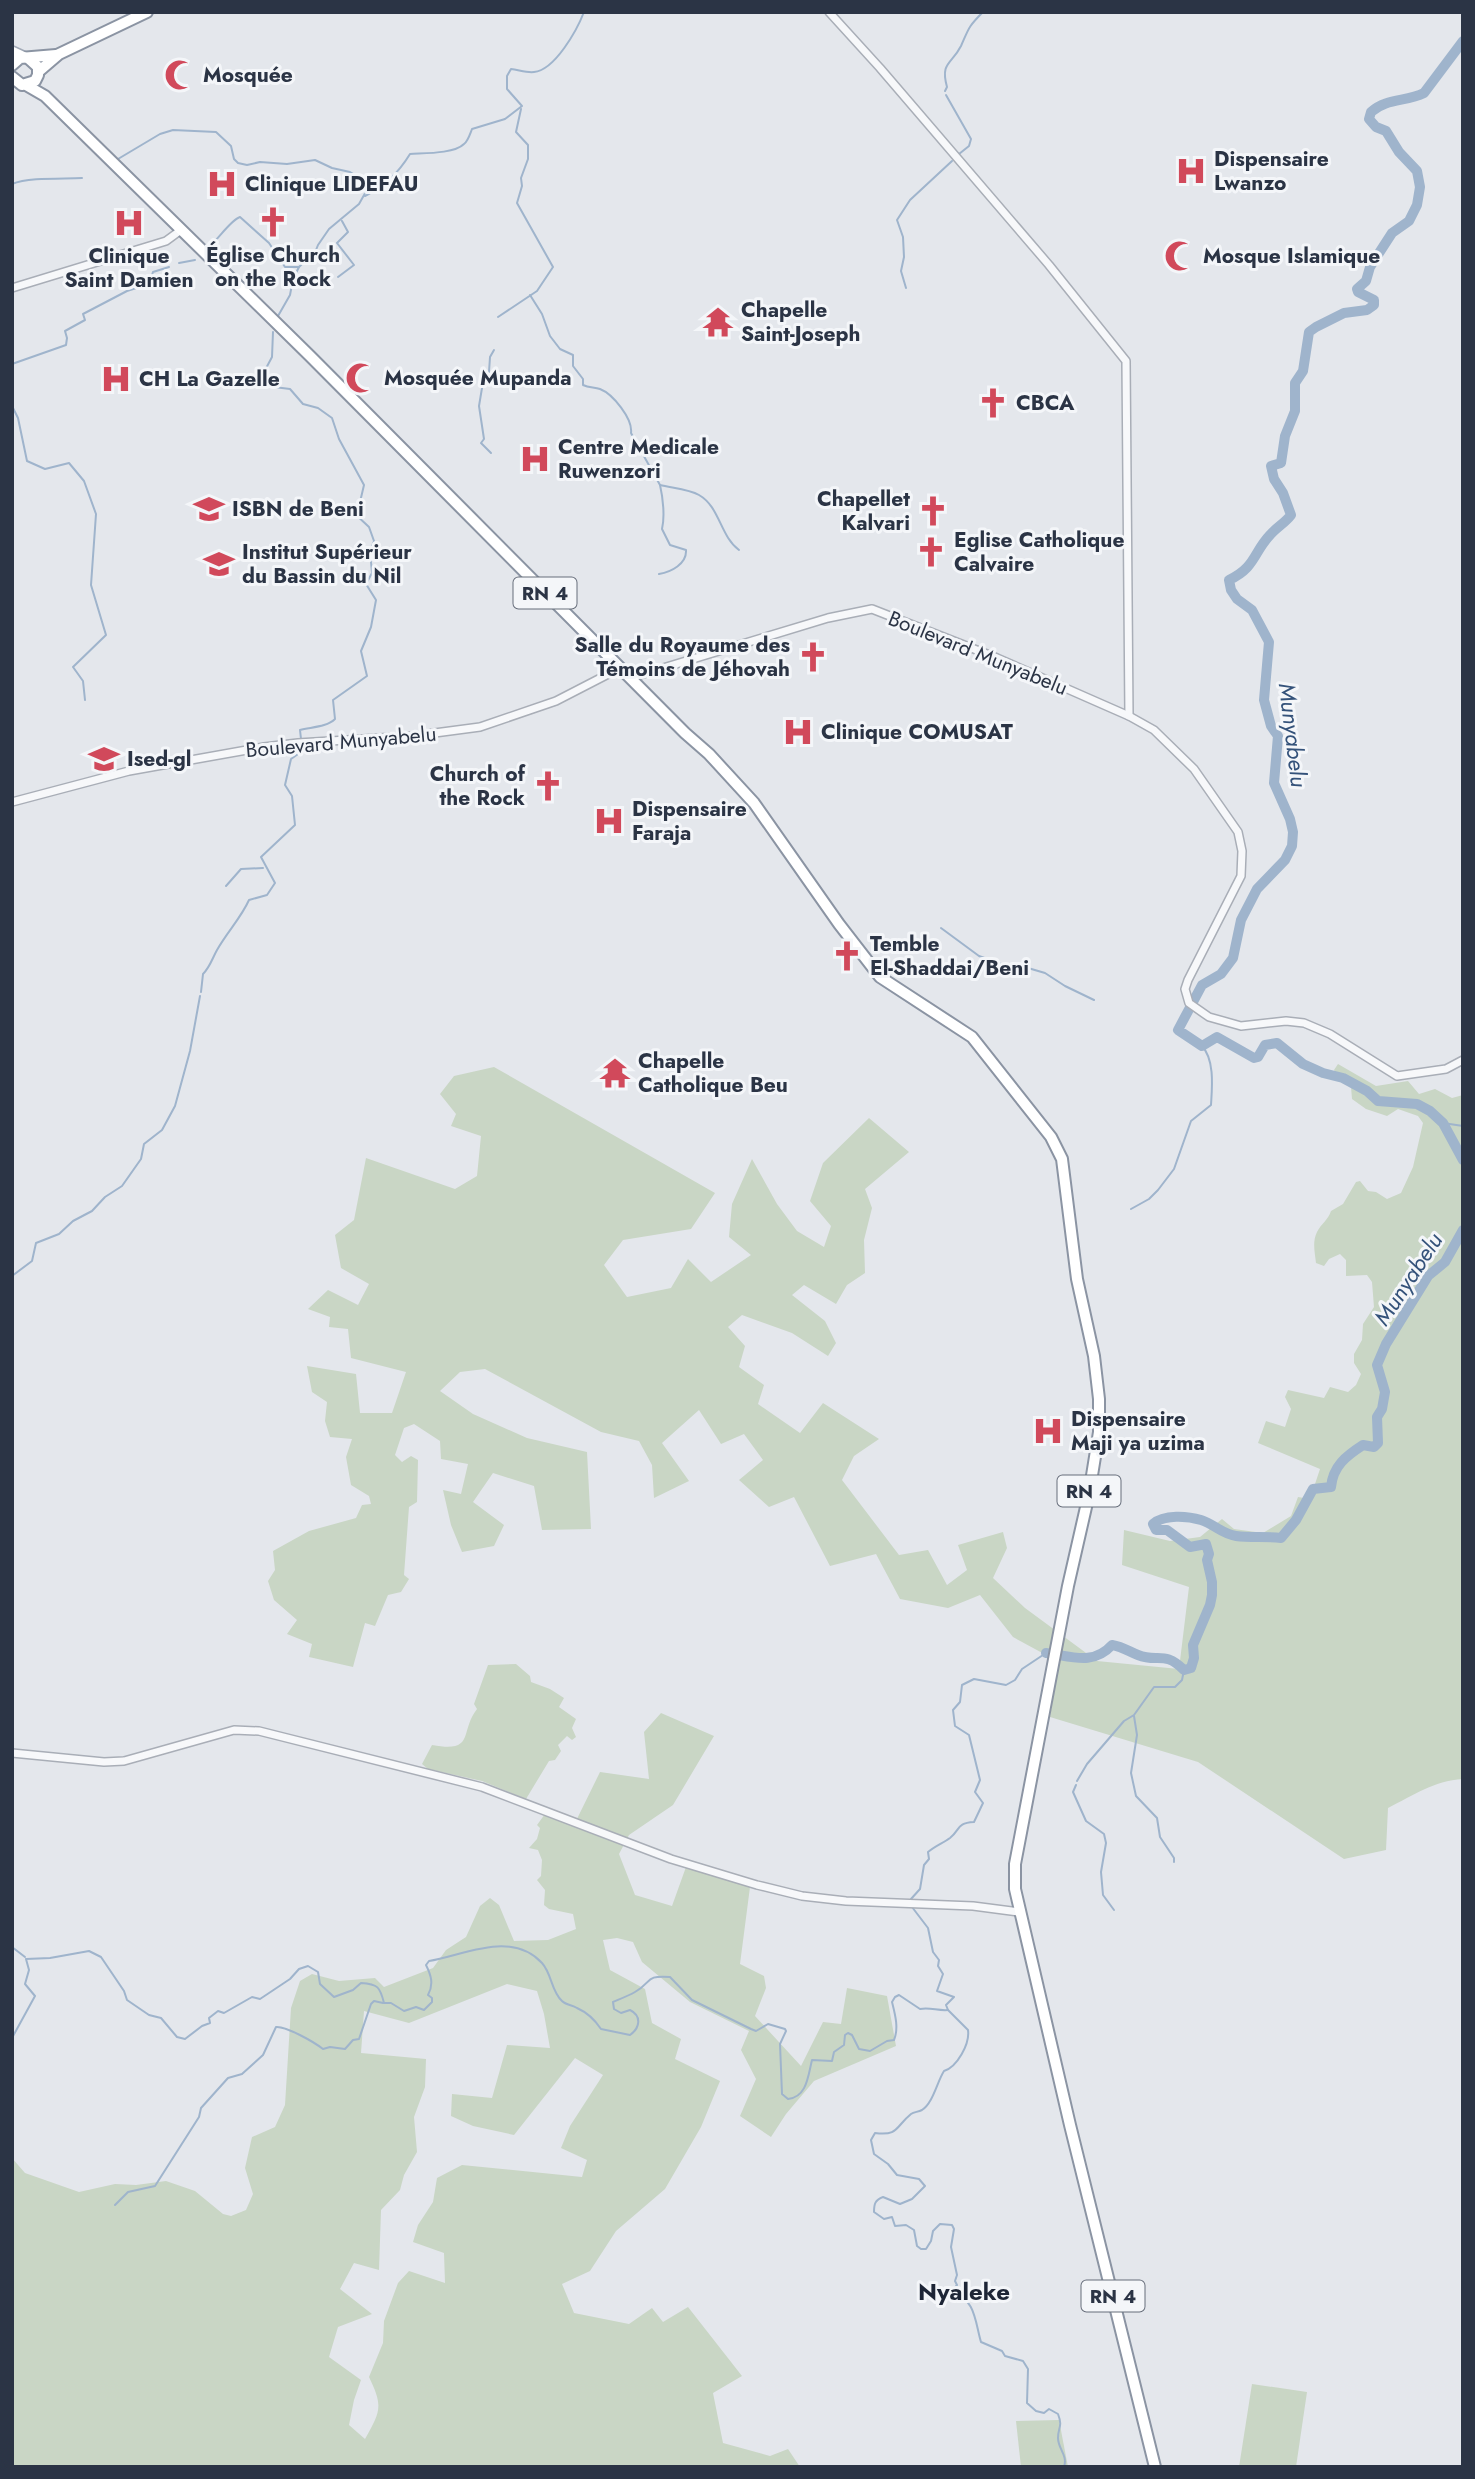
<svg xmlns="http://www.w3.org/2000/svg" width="1475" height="2479" font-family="Jost,sans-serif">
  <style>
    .green { fill: #c9d6c5; fill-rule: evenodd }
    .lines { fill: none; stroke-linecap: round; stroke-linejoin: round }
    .stream { stroke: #9fb4cc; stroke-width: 2 }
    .river { stroke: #9fb4cc; stroke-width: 10 }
    .minor-casing { stroke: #a9aeb7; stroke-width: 10 }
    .major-casing { stroke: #a3abb8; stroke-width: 12 }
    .highway-casing { stroke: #8b94a3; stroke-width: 14 }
    .minor { stroke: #f7f8fa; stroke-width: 7 }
    .major { stroke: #fff; stroke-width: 9 }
    .highway { stroke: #fff; stroke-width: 10 }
    .labels { text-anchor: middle; stroke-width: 6; stroke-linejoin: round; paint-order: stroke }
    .shield { fill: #f4f6f9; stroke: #676e7b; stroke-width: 2 }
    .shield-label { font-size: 19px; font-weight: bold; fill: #2b3445 }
    .poi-label { font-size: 21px; font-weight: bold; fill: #2b3445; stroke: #f4f6f9; text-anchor: start }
    .street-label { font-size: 21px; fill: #2b3445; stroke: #f4f6f9 }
    .water-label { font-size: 23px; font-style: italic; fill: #34527a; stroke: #f4f6f9 }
    .quarter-label { font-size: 24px; font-weight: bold; fill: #1d2536; stroke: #f4f6f9 }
  </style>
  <rect width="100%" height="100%" fill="#e4e7ec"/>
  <!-- green -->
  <g class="green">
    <path d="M1338 1064 1376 1086 1408 1081 1419 1094 1435 1089 1452 1098 1463 1095V1779C1433 1781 1414 1795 1388 1808L1386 1850 1344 1859 1198 1762 1050 1717 1059 1662 1013 1637 980 1595 948 1608 900 1599 876 1554 830 1566 794 1497 769 1507 739 1480 763 1460 744 1434 721 1444 699 1410 662 1443 689 1481 654 1498 652 1465 639 1441 601 1432 485 1369 460 1372 440 1391 473 1414 527 1438 587 1452 591 1529 542 1530 534 1486 493 1473 473 1502 504 1525 494 1546 462 1552 451 1525 443 1490 461 1494 468 1464 441 1459 440 1441 414 1424 404 1428 395 1455 402 1462 411 1456 418 1460 417 1502 409 1507 404 1575 409 1579 401 1592 388 1595 375 1626 365 1623 353 1667 309 1657 312 1644 287 1634 297 1620 274 1600 268 1581 275 1570 273 1551 309 1531 356 1518 362 1505 371 1504 369 1496 351 1485 346 1457 352 1439 330 1437 325 1421 327 1402 312 1392 307 1366 356 1374 360 1413H392L406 1372 351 1358 348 1329 329 1327 330 1317 308 1309 328 1290 358 1305 369 1284 341 1268 335 1235 354 1220 366 1158 455 1189 477 1176 481 1136 451 1126 456 1114 440 1094 454 1076 494 1067 715 1193 691 1229 623 1240 604 1265 627 1297 671 1288 688 1259 711 1282 751 1255 729 1237 732 1204 752 1159 777 1204 797 1231 824 1247 831 1226 810 1201 823 1163 869 1118 909 1152 865 1189 872 1208 864 1240 865 1273 847 1285 836 1304 804 1285 792 1295 825 1321 836 1343 828 1356 792 1333 742 1315 728 1327 745 1346 739 1367 764 1385 758 1404 800 1433 823 1403 879 1439 854 1456 842 1480 899 1555 928 1550 947 1585 967 1570 958 1545 1003 1532 1007 1548 993 1578 1025 1608 1097 1661 1179 1669 1189 1587 1122 1565 1124 1530 1170 1541 1200 1537 1222 1519 1234 1529 1263 1533 1291 1516 1298 1497 1310 1499 1320 1469 1258 1443 1266 1421 1285 1427 1291 1409 1285 1397 1288 1390 1324 1398 1330 1387 1348 1392 1356 1385 1361 1374 1354 1363V1354L1362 1340 1363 1324 1374 1307 1372 1282 1367 1275 1346 1276V1260L1340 1254 1329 1259 1324 1266 1316 1263C1315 1253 1312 1242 1317 1232 1321 1224 1328 1220 1331 1211L1343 1204 1356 1182 1360 1181 1368 1191 1376 1192 1387 1199 1401 1193 1413 1167 1423 1123 1418 1116 1398 1109 1387 1116 1366 1109 1352 1099 1351 1087 1339 1079 1334 1070Z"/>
    <path d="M516 1664 530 1676 531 1682 550 1689 564 1698 559 1707 576 1719 572 1728 576 1737 572 1740 567 1736 558 1745 561 1751 555 1760 549 1761 526 1799 482 1781 428 1769 422 1764 432 1745C476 1753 459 1732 477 1709L474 1704 488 1665Z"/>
    <path d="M661 1713 714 1736 673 1805 629 1835 619 1854 635 1895 672 1906 686 1867 750 1887 740 1964 764 1976 766 1988 755 2016 801 2066 823 2022 841 2024 847 1988 887 1996 896 2046 814 2081 786 2114 771 2137 740 2116 756 2079 741 2050 749 2031 690 2002 642 1962 633 1942 617 1938 603 1940 610 1970 645 1989 652 2023 681 2039 675 2059 720 2081 701 2127 665 2189 616 2231 590 2271 562 2284 574 2313 629 2324 652 2308 663 2322 688 2307 742 2376 713 2393 723 2443 770 2456 788 2449 800 2467H12V2158L25 2173 79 2192 115 2184 136 2185 166 2181 195 2191 223 2214 231 2216 246 2210 253 2194 245 2168 252 2137 275 2127 285 2105 291 2008 300 1981 312 1974 339 1981 375 1978 384 1987 433 1968 446 1950 466 1937 480 1906 490 1898 499 1905 514 1941 548 1940 576 1929 573 1914 549 1909 544 1905 545 1890 537 1880 541 1876 542 1860 538 1850 529 1848 537 1839 540 1828 537 1825 545 1814 574 1825 600 1772 649 1779 644 1732ZM507 1984 537 1991 544 2014 550 2048 507 2045 492 2098 452 2094 451 2116 473 2126 514 2135 575 2058 603 2075 570 2126 561 2148 587 2160 582 2177 462 2165 437 2178 433 2202 418 2225 413 2242 444 2253 445 2283 409 2271 398 2283 384 2321 383 2343 369 2377C383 2406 381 2411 365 2439L349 2425 354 2400 361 2380 329 2357 338 2327 372 2314 340 2289 354 2263 379 2270 381 2210 400 2190 404 2175 417 2152 414 2117 425 2087 426 2059 361 2053 364 2011 409 2023Z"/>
    <polygon points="1252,2384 1307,2392 1296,2467 1239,2467"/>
    <polygon points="1059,2420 1068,2467 1021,2467 1016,2421"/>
  </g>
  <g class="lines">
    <!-- stream -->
    <g class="stream">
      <path d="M945 91 947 87C940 62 952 64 961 46 969 28 968 27 983 12"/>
      <polyline points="946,95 971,139 969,146 959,154"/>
      <polyline points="118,159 160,134 173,130 216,132 231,146 234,159 238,163 247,165 260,162 287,164 315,160 332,168 350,172 365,181 368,188 359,204 329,229 318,245 316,250 299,267 293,279 290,295 278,316"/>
      <path d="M12 184C29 177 62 179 82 178"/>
      <path d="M365 196C384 187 399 172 410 154 423 153 454 154 464 144 468 141 470 134 472 129L505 119 522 106 507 89V76L511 69C519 70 527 73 534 72 555 70 577 30 584 12"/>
      <path d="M210 246C220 237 231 220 240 217L269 243 285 267H299"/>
      <polyline points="179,263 195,260"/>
      <polyline points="338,277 354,265 337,243 348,232 342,221"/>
      <polyline points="906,288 901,271 904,257 903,237 897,220 910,200 952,161"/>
      <path d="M530 295 542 314 550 336 560 349 573 355V366L583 379V385C589 388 594 387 600 389 613 394 633 419 631 433L660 485C672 488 689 489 699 495 720 507 720 536 739 550"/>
      <polyline points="498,317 537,291 553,267 517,203 522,186 521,178 528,159 528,145 516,132 521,109"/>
      <path d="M273 332 272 357 264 372 274 387 290 389 303 404 318 408 332 418 339 439 364 485 360 502 354 513 369 527 374 541 370 551 372 573 366 584 376 600 371 627 361 651 367 676 333 700 335 719C327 727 312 727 300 730L301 739"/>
      <polyline points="12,364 66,345 67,338 65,331 85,320 83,314 127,291 149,284 153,272 169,267"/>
      <polyline points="12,406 18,418 27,461 45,469 69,463 84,481 96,514 91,585 106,635 73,667 83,681 85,700"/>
      <polyline points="491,453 481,443 484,439 479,406 483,382 489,372 490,357 494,350"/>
      <path d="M659 574C671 572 687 564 686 550L670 545 662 529C665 517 663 498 660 485"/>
      <polyline points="226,886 241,869 263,868"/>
      <polyline points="941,928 979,956 1015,969 1028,968 1045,973 1065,986 1094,1000"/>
      <path d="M201 992 203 974C210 967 212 959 217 950 227 932 241 918 249 900L267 895 275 883 261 857 295 825 292 796 285 785 291 759 301 752V745"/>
      <polyline points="1443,1123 1463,1126"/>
      <path d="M1131 1209 1149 1199 1158 1190 1174 1169 1191 1121 1211 1105C1212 1088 1215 1060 1202 1046"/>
      <polyline points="12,1276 32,1261 36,1243 59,1234 73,1221 92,1211 105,1197 122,1186 141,1159 144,1144 162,1130 175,1106 190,1051 200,996"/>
      <polyline points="1134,1716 1137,1735 1131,1773 1136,1796 1157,1818 1160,1837 1174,1858 1174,1862"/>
      <polyline points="1077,1781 1087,1764 1124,1721 1134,1715 1154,1687 1175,1687 1182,1680 1184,1670"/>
      <polyline points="1076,1785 1073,1792 1086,1821 1104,1834 1106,1843 1101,1872 1103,1895 1114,1910"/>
      <path d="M912 1902 911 1899 920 1889 924 1865 929 1859 928 1852C935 1846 943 1843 950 1838 961 1829 956 1823 974 1822L983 1803 975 1792 980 1780 969 1735 955 1726 953 1710 960 1702 962 1685 974 1679 1006 1685 1015 1680 1022 1669 1046 1653"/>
      <path d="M912 1907 928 1928 933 1952 939 1960 938 1966 943 1974 937 1991 954 1997 946 2005 948 2010 968 2030C970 2044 957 2067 944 2071 937 2082 933 2103 922 2110 918 2112 914 2112 911 2114 895 2127 899 2136 875 2133L871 2140 874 2154 888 2164 897 2175 919 2179 925 2186 912 2199 900 2204 883 2197C875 2200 874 2204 874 2212L884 2219 892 2217 895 2226 906 2225 914 2230 917 2246 921 2249H926L931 2241 933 2231 940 2224 952 2225 954 2229 951 2247 957 2275 955 2281 957 2285 952 2291C976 2300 975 2322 981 2342L1002 2351 1005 2356 1023 2361 1028 2369 1027 2403 1036 2411 1044 2413 1049 2409 1058 2414C1063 2427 1058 2427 1058 2438 1058 2449 1068 2455 1064 2467"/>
      <polyline points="12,1947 25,1957"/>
      <path d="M12 2038 35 1996 25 1984 29 1970 26 1959 50 1958 89 1951 101 1957 124 1991 127 2000 149 2015 161 2018 177 2037 185 2039 202 2026 210 2023 209 2018 218 2011 224 2013 252 1997 260 1999 290 1979 299 1969 308 1966 318 1972 320 1984 334 1997 353 1990 361 1983C378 1984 380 1987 384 2003H391L404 2011 416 2007 424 2010 432 2002V1998L428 1995C434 1984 431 1975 426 1965L429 1961C465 1955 511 1930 542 1963 552 1974 551 1991 562 2001 566 2005 572 2005 577 2008 586 2012 595 2020 601 2029L630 2035C640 2028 642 2016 630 2010L621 2013 614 2009 613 2002C620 1999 628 1996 635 1992 653 1982 644 1975 670 1977L692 2000 751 2029 756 2031 768 2024 785 2029 786 2031 780 2044 782 2094 788 2099C807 2097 808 2076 812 2060L832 2061 834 2052 844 2045 845 2035 848 2033 852 2035 859 2049 870 2051 887 2041 894 2040C899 2028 895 2014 892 2002L895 1997 899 1995 920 2009C930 2007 938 2011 948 2010"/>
      <path d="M115 2205 128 2192 155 2186 199 2117 201 2108 228 2078 242 2074 263 2055 276 2027C286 2026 314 2042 323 2049L330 2047 345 2049 353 2040 359 2039 371 2004 374 2001 383 2003"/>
    </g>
    <!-- river -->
    <g class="river">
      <path d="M1463 41 1424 93C1406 102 1387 98 1371 112L1369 119 1376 127 1386 131 1399 152 1417 171 1420 187 1417 205 1409 221 1392 233 1370 267 1366 281 1357 289 1358 292 1374 300V305L1367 310 1344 313 1316 327 1309 332 1303 371 1295 383V411L1285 436 1281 463 1271 466 1274 479 1283 493 1291 515C1285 523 1277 527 1270 535 1253 553 1256 567 1229 580L1231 590 1237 599 1252 610 1269 642 1264 700 1271 726 1278 736 1274 783 1290 819 1293 832 1292 846 1285 860 1257 889 1241 920 1233 958 1221 974 1202 985 1178 1030 1202 1046 1217 1037 1254 1058 1258 1057 1265 1045 1277 1043 1303 1064 1323 1073 1343 1078 1367 1091 1378 1101 1417 1104 1430 1111 1443 1123 1463 1160"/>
      <path d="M1046 1653C1071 1656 1093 1666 1112 1645 1123 1647 1128 1651 1138 1655 1158 1663 1164 1650 1184 1670L1191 1668 1194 1658 1193 1645 1210 1605 1212 1595V1582L1207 1560 1209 1554 1206 1544 1190 1547 1167 1530H1156L1153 1524C1164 1514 1188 1516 1201 1520 1214 1524 1222 1534 1236 1536 1251 1538 1266 1536 1281 1538L1296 1520 1313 1489 1331 1487C1333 1466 1346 1456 1363 1445L1374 1447 1378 1443 1377 1417 1382 1409 1385 1392 1377 1365 1386 1344 1428 1276 1445 1262 1463 1230"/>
    </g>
    <!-- minor casing -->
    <g class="minor-casing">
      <g id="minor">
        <polyline points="829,12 880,68 1049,265 1126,361 1129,716"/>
        <polyline points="12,288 166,241 181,230"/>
        <polyline points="630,678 828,618 872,609 997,658 1129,716 1154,730 1194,769 1238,832 1242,851 1241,876 1188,980 1185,989 1189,1003 1209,1017 1241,1026 1286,1021 1304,1023 1330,1034 1397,1076 1446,1069 1463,1060"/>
        <polyline points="12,802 129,771 264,747 298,743 412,736 480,727 556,701 620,668"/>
        <polyline points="12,1753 104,1762 124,1761 234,1730 259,1731 482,1787 671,1859 757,1885 802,1896 846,1901 973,1906 1019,1912"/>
      </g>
    </g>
    <!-- major casing -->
    <g class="major-casing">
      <polyline id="major" points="12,51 25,57"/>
    </g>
    <!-- highway casing -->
    <g class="highway-casing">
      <g id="highway">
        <polyline points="12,65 20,58 56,55"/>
        <polyline points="38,72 59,54 147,12"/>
        <polyline points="12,77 22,85 35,81 38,75 38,67 28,58"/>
        <polyline points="26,85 45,96 310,356 685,733 709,754 754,803 839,924 880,977 972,1037 1051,1137 1062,1159 1077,1279 1094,1356 1099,1399 1099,1432 1089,1494 1068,1586 1015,1864 1015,1889 1070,2125 1155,2467"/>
      </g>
    </g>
    <!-- minor -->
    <use href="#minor" class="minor"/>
    <!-- major -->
    <use href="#major" class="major"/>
    <!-- highway -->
    <use href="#highway" class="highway"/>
  </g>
  <!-- icons -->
  <defs>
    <g id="mosque-bare" transform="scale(2.415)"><path d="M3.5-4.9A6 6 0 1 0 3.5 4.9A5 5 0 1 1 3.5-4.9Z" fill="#d1495b" stroke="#f4f6f9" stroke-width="2.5" paint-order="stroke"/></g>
    <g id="hospital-bare" transform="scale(2.415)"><path d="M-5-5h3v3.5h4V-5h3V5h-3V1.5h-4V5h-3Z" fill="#d1495b" stroke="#f4f6f9" stroke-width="2.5" paint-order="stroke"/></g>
    <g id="church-bare" transform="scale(2.415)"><path d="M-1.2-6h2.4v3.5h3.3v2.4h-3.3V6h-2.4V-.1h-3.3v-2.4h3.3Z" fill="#d1495b" stroke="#f4f6f9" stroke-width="2.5" paint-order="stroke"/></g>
    <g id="temple-bare" transform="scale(2.415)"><path d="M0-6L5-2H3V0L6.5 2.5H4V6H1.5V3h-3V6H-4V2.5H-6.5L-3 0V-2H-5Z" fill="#d1495b" stroke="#f4f6f9" stroke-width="2.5" paint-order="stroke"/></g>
    <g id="university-bare" transform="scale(2.415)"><path d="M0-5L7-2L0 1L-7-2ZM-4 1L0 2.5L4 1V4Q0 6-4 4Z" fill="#d1495b" stroke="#f4f6f9" stroke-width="2.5" paint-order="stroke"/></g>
  </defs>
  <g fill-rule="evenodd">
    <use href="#mosque-bare" x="180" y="75"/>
    <use href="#hospital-bare" x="1191" y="171"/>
    <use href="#hospital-bare" x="222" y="184"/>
    <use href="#church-bare" x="273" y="222"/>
    <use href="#hospital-bare" x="129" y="223"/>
    <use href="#mosque-bare" x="1180" y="256"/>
    <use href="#temple-bare" x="718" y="322"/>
    <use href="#mosque-bare" x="361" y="378"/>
    <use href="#hospital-bare" x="116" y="379"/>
    <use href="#church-bare" x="993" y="403"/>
    <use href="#hospital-bare" x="535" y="459"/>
    <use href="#university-bare" x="209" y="509"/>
    <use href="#church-bare" x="933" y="511"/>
    <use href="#church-bare" x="931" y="552"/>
    <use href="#university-bare" x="219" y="564"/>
    <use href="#church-bare" x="813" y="657"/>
    <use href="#hospital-bare" x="798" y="732"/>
    <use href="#university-bare" x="104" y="759"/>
    <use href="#church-bare" x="548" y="786"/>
    <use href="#hospital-bare" x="609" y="821"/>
    <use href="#church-bare" x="847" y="956"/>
    <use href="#temple-bare" x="615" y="1073"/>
    <use href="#hospital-bare" x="1048" y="1431"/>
  </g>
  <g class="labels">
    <!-- shield labels -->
    <g class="shield">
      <rect x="513.5" y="577.5" width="63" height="31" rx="5"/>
      <rect x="1057.5" y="1475.5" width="63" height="31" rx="5"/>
      <rect x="1081.5" y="2280.5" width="63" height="31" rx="5"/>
    </g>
    <g class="shield-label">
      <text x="545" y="600">RN 4</text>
      <text x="1089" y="1498">RN 4</text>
      <text x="1113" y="2303">RN 4</text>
    </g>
    <!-- poi labels -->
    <g class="poi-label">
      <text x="203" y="82">Mosquée</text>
      <text x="1214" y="166">Dispensaire<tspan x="1214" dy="24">Lwanzo</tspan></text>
      <text x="245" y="191">Clinique LIDEFAU</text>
      <text x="273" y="262" text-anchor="middle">Église Church<tspan x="273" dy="24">on the Rock</tspan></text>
      <text x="129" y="263" text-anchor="middle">Clinique<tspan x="129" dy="24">Saint Damien</tspan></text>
      <text x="1203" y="263">Mosque Islamique</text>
      <text x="741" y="317">Chapelle<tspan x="741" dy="24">Saint-Joseph</tspan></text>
      <text x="384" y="385">Mosquée Mupanda</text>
      <text x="139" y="386">CH La Gazelle</text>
      <text x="1016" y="410">CBCA</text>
      <text x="558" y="454">Centre Medicale<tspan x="558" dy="24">Ruwenzori</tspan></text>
      <text x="910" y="506" text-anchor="end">Chapellet<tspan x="910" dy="24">Kalvari</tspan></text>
      <text x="232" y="516">ISBN de Beni</text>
      <text x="954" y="547">Eglise Catholique<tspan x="954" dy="24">Calvaire</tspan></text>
      <text x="242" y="559">Institut Supérieur<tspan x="242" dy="24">du Bassin du Nil</tspan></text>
      <text x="790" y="652" text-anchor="end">Salle du Royaume des<tspan x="790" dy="24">Témoins de Jéhovah</tspan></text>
      <text x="821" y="739">Clinique COMUSAT</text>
      <text x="127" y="766">Ised-gl</text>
      <text x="525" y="781" text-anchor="end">Church of<tspan x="525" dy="24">the Rock</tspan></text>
      <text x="632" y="816">Dispensaire<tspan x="632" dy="24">Faraja</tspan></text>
      <text x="870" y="951">Temble<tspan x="870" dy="24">El-Shaddai/Beni</tspan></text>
      <text x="638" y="1068">Chapelle<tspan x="638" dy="24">Catholique Beu</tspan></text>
      <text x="1071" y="1426">Dispensaire<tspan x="1071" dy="24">Maji ya uzima</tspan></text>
    </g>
    <!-- street labels -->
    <g class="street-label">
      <text transform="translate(978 653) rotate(22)" y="7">Boulevard Munyabelu</text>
      <text transform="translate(341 742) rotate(-5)" y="7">Boulevard Munyabelu</text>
    </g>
    <!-- water labels -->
    <g class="water-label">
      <text transform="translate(1293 735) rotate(83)" y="8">Munyabelu</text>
      <text transform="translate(1408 1279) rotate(-57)" y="8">Munyabelu</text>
    </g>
    <!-- quarter labels -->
    <g class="quarter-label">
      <text x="964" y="2300">Nyaleke</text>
    </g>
  </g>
  <!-- border -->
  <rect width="1475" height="2479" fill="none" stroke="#2b3445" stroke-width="28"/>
</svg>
